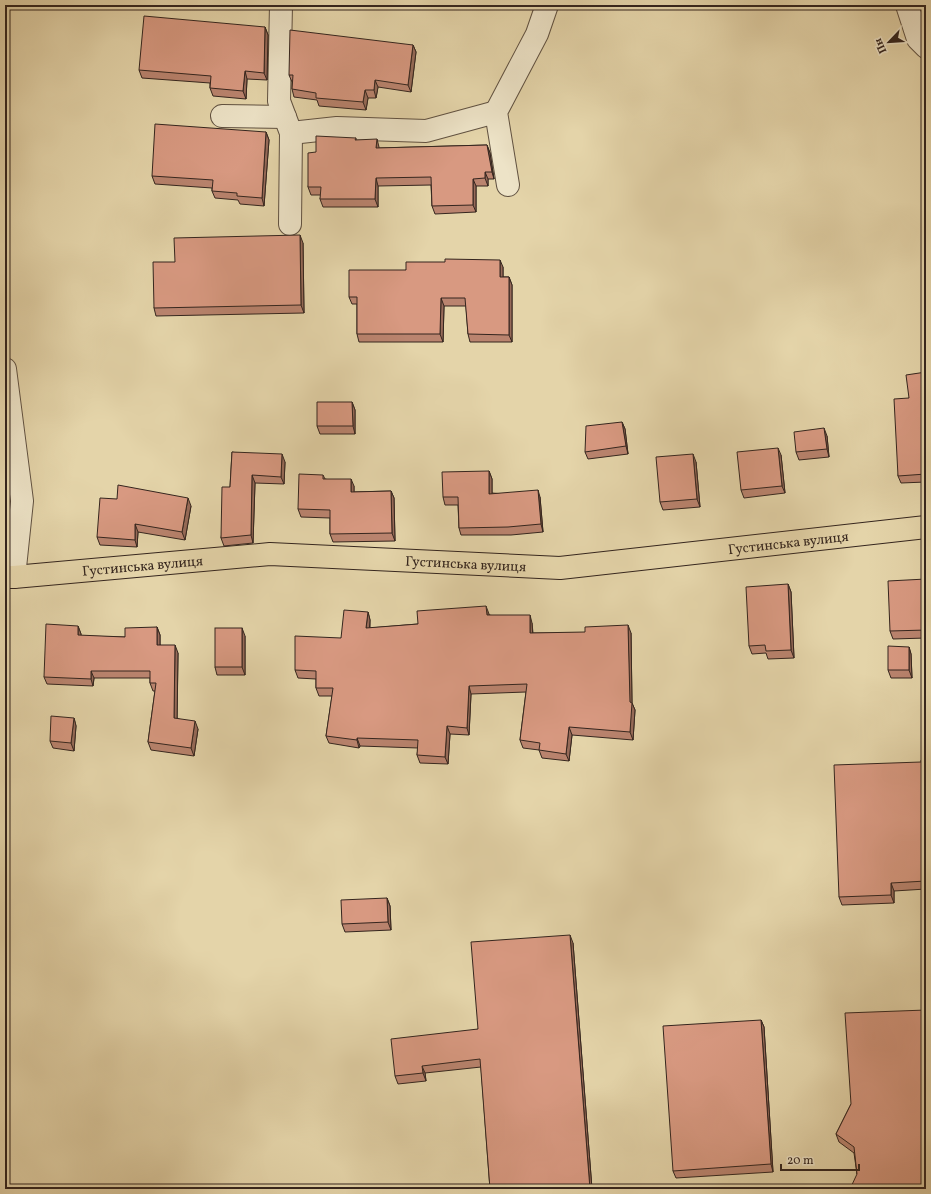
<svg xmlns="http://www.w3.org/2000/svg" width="931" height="1194" font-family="Vollkorn,serif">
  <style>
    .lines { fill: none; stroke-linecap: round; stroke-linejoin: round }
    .minor-casing { stroke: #605141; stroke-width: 24 }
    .major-casing { stroke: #34251e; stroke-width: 24 }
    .minor { stroke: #ede3c7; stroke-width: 22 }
    .major { stroke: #e4d4a9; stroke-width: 22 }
    .wall { fill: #ba846f; stroke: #34251e }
    .shaded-wall { fill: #976b5a; stroke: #34251e }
    .building { fill: #d89981; stroke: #34251e }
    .labels { text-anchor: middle; stroke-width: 3; stroke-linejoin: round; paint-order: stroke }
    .street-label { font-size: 14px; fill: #34251e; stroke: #ede3c7 }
  </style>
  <rect width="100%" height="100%" fill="#e4d4a9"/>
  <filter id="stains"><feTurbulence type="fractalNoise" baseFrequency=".005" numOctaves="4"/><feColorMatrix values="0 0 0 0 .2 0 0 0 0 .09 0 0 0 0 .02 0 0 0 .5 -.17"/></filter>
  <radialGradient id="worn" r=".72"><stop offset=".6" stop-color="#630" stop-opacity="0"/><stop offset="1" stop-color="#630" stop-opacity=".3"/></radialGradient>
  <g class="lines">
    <!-- minor casing -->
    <g class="minor-casing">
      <g id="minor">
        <polyline points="281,5 279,101 291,133 290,224"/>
        <polyline points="907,5 918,39 926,47"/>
        <polyline points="222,116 285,117"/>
        <polyline points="291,133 337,128 426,131 496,112"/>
        <polyline points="508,185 496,112 537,34 547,5"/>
        <polyline points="5,369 22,501 14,577"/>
      </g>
    </g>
    <!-- major casing -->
    <g class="major-casing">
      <g id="major">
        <path id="s1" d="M5 577H14L270 554 560 568 926 527"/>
      </g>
    </g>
    <!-- minor -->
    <use href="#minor" class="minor"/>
    <!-- major -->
    <use href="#major" class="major"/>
  </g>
  <!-- wall -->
  <g class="wall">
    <polygon points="265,27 268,35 267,80 247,79 246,99 213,96 210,88 210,83 142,78 139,70"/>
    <polygon points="413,45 416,52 411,92 378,87 376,98 368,98 366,110 319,106 317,100 294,97 292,89 292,82 289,75"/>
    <polygon points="266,132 269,140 264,206 240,204 238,200 215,198 212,191 212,188 155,184 152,176"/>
    <polygon points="356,138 356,140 379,148 487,145 490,153 494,179 488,179 488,186 476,186 476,212 435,214 432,206 431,185 378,186 378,207 323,207 320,199 321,195 311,195 308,187 316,152"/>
    <polygon points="303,243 304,313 156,316 154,308 175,262"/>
    <polygon points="503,267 503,277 509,277 512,285 512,342 470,342 468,334 466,306 444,306 443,342 359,342 357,334 357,304 352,304 349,297 406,270"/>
    <polygon points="926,372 926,482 901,483 898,476 909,398"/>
    <polygon points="352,402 355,410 355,434 320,434 317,426"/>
    <polygon points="622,422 625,429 628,454 588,459 585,452"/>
    <polygon points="827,436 829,457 799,460 796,452"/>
    <polygon points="232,452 285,462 284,484 255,483 253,543 224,546 221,538 230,487"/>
    <polygon points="781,455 785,493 744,498 741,490"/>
    <polygon points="696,462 700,507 663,510 660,502"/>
    <polygon points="489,471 492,479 492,493 540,497 543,532 511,535 461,535 459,528 458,505 445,505 443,497"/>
    <polygon points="323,475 325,479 354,486 354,492 391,491 394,498 395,541 333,542 330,534 330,518 301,517 298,509"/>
    <polygon points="191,506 185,540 138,532 137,547 100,545 97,537"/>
    <polygon points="926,579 926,638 893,639 890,631"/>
    <polygon points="788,584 791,592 794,658 768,659 766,653 752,654 749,646"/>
    <polygon points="368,612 370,620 370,628 418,624 489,614 489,615 532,623 533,633 631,633 632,703 635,710 633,740 572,735 569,761 542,758 539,750 523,748 520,740 526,692 471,694 469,735 450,734 448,764 420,763 417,755 418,748 360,746 359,748 329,743 326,736 332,696 319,696 316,688 316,679 298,678 295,670 341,638"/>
    <polygon points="78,626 81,634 81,636 125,637 157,627 160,635 160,645 178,653 177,718 198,729 194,756 151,750 148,742 155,691 153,691 150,683 150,678 94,678 93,686 47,684 44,677"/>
    <polygon points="245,636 245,675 217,675 215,667"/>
    <polygon points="909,647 911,654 912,678 891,678 888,670"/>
    <polygon points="74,718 76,726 74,751 53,748 50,741"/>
    <polygon points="926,760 926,889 894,891 894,903 842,905 839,897 921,762"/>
    <polygon points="387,898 390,906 391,930 345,932 342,924"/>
    <polygon points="573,943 592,1189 490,1189 481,1067 425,1073 426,1081 398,1084 395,1076 478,1029"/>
    <polygon points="761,1020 764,1027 773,1172 676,1178 673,1171"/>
    <polygon points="851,1104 857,1174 854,1153 839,1142 836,1134"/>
  </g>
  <!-- shaded-wall -->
  <g class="shaded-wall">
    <polygon points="265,27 268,35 267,80 264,73"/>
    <polygon points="413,45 416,52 411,92 408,85"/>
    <polygon points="245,71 247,79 246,99 243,91"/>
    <polygon points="375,80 378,87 376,98 374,90"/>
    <polygon points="365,90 368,98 366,110 363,102"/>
    <polygon points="266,132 269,140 264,206 262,198"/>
    <polygon points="377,139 379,147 379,155 376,148"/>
    <polygon points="487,145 490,153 494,179 492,172"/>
    <polygon points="485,172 488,179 488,186 485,178"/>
    <polygon points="376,178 378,186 378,207 375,199"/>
    <polygon points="473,179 476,186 476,212 473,205"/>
    <polygon points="300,235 303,243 304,313 301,305"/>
    <polygon points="500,260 503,267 503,285 500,277"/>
    <polygon points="509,277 512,285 512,342 509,335"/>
    <polygon points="441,298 444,306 443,342 440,334"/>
    <polygon points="352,402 355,410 355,434 353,426"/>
    <polygon points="622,422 625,429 628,454 626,446"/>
    <polygon points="824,428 827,436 829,457 827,449"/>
    <polygon points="778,448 781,455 785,493 782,486"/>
    <polygon points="282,454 285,462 284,484 281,477"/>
    <polygon points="693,454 696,462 700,507 697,499"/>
    <polygon points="489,471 492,479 492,501 489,494"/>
    <polygon points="252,475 255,483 253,543 251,535"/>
    <polygon points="351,479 354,486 354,499 351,492"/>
    <polygon points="538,490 540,497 543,532 541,524"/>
    <polygon points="391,491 394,498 395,541 392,533"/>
    <polygon points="188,498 191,506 185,540 182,532"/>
    <polygon points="135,524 138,532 137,547 135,540"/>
    <polygon points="788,584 791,592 794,658 791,650"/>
    <polygon points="486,606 489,614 489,623 487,615"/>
    <polygon points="368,612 370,620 369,636 366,628"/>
    <polygon points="530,615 532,623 533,640 530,633"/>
    <polygon points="628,625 631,633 632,703 635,710 633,740 630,732"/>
    <polygon points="78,626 81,634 80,643 78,635"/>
    <polygon points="157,627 160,635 160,653 157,645"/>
    <polygon points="242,628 245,636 245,675 242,667"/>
    <polygon points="175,645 178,653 177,726 174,718"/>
    <polygon points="909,647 911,654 912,678 909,670"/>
    <polygon points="91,671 94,678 93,686 91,679"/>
    <polygon points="469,686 471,694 469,735 467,728"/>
    <polygon points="74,718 76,726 74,751 71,743"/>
    <polygon points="195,721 198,729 194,756 191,748"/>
    <polygon points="447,726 450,734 448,764 445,757"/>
    <polygon points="569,727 572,735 569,761 566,754"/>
    <polygon points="357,738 360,746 359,748 357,740"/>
    <polygon points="891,883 894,891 894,903 891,895"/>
    <polygon points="387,898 390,906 391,930 388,922"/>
    <polygon points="570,935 573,943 592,1189 590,1189"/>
    <polygon points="761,1020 764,1027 773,1172 771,1164"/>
    <polygon points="422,1066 425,1073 426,1081 423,1073"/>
  </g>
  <!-- building -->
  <g class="building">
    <polygon points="144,16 265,27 264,73 245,71 243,91 210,88 211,76 139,70"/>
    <polygon points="290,30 413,45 408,85 375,80 374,90 365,90 363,102 316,98 316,93 292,89 293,75 289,75"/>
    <polygon points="155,124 266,132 262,198 237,196 237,193 212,191 213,180 152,176"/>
    <polygon points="316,136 356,138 355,140 377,139 376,148 487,145 492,172 485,172 485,178 473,179 473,205 432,206 431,177 376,178 375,199 320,199 321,187 308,187 308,153 316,152"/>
    <polygon points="300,235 301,305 154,308 153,262 175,262 174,238"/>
    <polygon points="445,259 500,260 500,277 509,277 509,335 468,334 465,298 441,298 440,334 357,334 357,297 349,297 349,270 406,270 406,262 445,262"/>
    <polygon points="926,372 926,474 898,476 894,399 909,398 906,375"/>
    <polygon points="317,402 352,402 353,426 317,426"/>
    <polygon points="622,422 626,446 585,452 586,426"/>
    <polygon points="824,428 827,449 796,452 794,432"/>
    <polygon points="778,448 782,486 741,490 737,452"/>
    <polygon points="232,452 282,454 281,477 252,475 251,535 221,538 222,487 230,487"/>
    <polygon points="693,454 697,499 660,502 656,457"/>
    <polygon points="489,471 489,494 538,490 541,524 508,527 459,528 458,497 443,497 442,472"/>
    <polygon points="299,474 323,475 323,479 351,479 351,492 391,491 392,533 330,534 330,510 298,509"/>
    <polygon points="118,485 188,498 182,532 135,524 135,540 97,537 100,498 117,499"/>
    <polygon points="926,579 926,630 890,631 888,581"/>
    <polygon points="788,584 791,650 766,651 765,645 749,646 746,587"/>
    <polygon points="486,606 487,615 530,615 530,633 585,632 585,627 628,625 630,702 632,703 630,732 569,727 566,754 539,750 540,743 520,740 527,684 469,686 467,728 447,726 445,757 417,755 418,740 357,738 357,740 326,736 333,688 316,688 316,671 295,670 295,636 341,638 344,610 368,612 366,628 418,624 417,611"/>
    <polygon points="46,624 78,626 78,635 125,637 125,628 157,627 157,645 175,645 174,718 195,721 191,748 148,742 156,683 150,683 150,671 91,671 91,679 44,677"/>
    <rect x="215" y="628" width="27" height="39"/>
    <polygon points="888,646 909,647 909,670 888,670"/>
    <polygon points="51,716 74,718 71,743 50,741"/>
    <polygon points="921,760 926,760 926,881 891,883 891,895 839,897 834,765 921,762"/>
    <polygon points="387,898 388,922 342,924 341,900"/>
    <polygon points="570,935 590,1189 490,1189 480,1059 422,1066 423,1073 395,1076 391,1039 478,1029 471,942"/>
    <polygon points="926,1010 926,1189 850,1189 857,1174 854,1147 836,1134 851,1104 845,1013"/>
    <polygon points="761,1020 771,1164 673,1171 663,1026"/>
  </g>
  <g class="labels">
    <!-- street labels -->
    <g class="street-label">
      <text dy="5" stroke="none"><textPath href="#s1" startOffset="786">Густинська вулиця</textPath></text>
      <text dy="5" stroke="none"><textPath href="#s1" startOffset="462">Густинська вулиця</textPath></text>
      <text dy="5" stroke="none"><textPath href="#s1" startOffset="138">Густинська вулиця</textPath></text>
    </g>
  </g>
  <!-- margin -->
  <rect width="931" height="1194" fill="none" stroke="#e4d4a9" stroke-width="20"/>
  <rect x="6" y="6" width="919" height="1182" fill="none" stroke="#34251e" stroke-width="2"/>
  <rect x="10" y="10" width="911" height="1174" fill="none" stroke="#34251e"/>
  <!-- north arrow -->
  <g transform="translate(889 42) rotate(245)" stroke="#ede3c7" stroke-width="3" paint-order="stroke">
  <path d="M0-3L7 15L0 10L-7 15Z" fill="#34251e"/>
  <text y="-6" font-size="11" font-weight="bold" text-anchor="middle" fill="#34251e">Пн</text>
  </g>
  <!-- scale -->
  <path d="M781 1164v6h78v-6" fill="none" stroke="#34251e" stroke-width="2"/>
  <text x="787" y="1164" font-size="12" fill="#34251e" stroke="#ede3c7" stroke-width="3" paint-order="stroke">20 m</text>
  <rect width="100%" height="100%" filter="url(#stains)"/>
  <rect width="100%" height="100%" fill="url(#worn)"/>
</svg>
